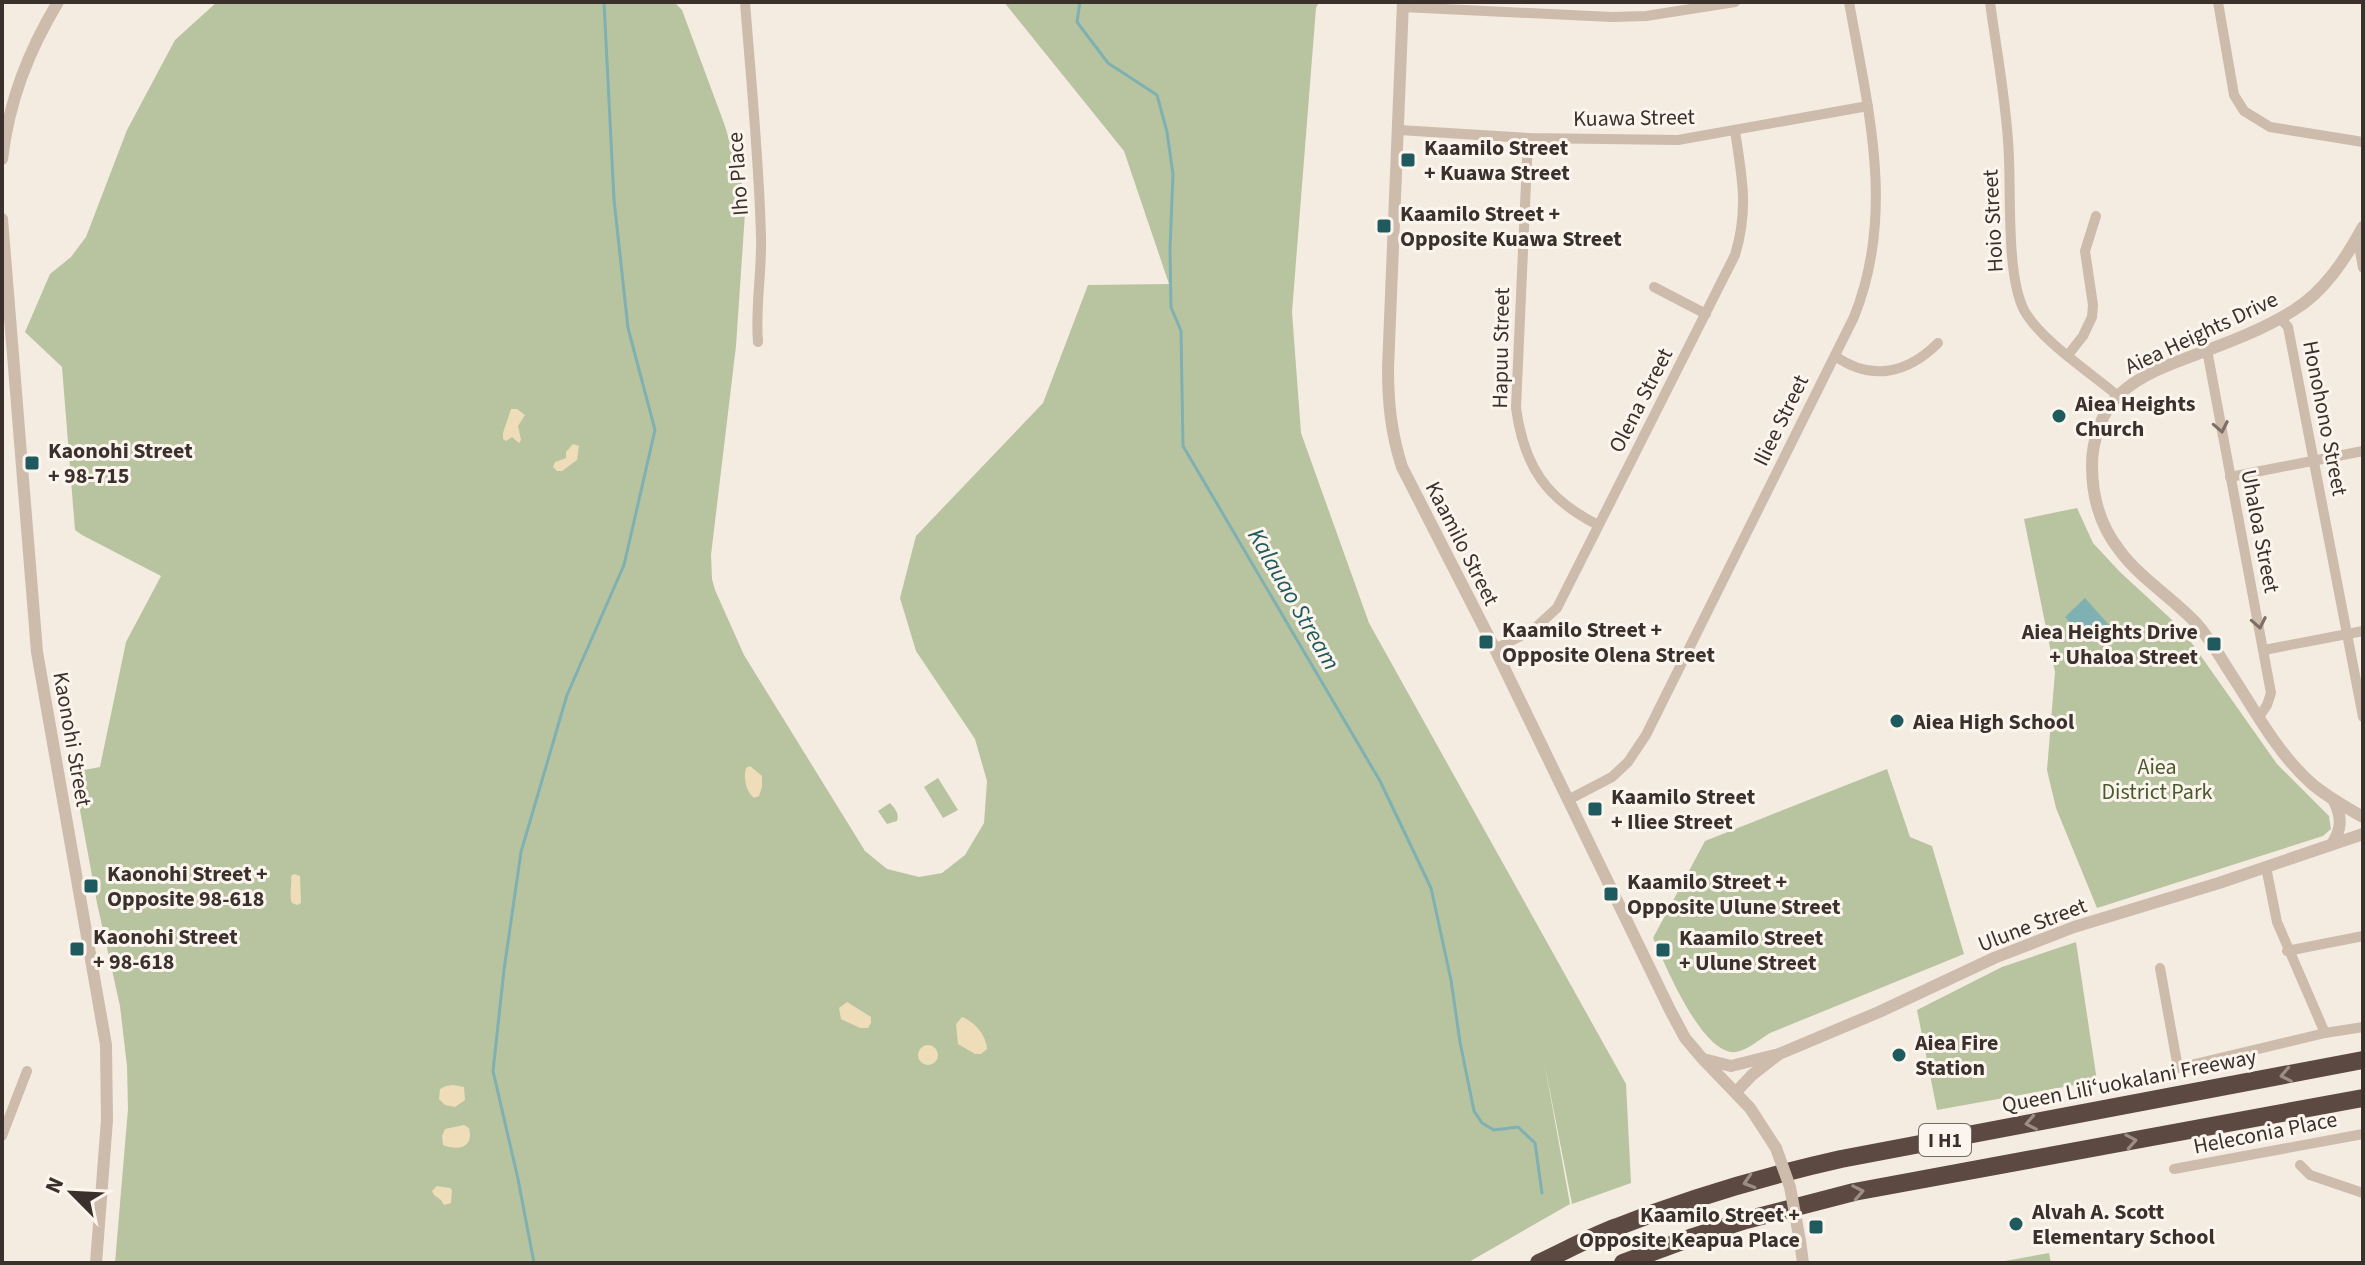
<svg xmlns="http://www.w3.org/2000/svg" width="2365" height="1265" font-family="'Source Sans 3',sans-serif">
  <style>
    .green { fill: #b8c4a0 }
    .sand { fill: #efdcb8 }
    .water { fill: #7fb0b2 }
    .lines { fill: none; stroke-linecap: round; stroke-linejoin: round }
    .stream { stroke: #7fb0b2; stroke-width: 3 }
    .minor { stroke: #cdbbac; stroke-width: 10 }
    .tertiary { stroke: #cdbbac; stroke-width: 12 }
    .motorway { stroke: #5c4a42; stroke-width: 18 }
    .tertiary-bridge { stroke: #cdbbac; stroke-width: 12 }
    .oneway { stroke: #7d6f65 }
    .oneway2 { stroke: #9c8e87 }
    .poi-dot { fill: #1f5a5e; stroke: #fbf5ee; stroke-width: 3 }
    .labels { text-anchor: middle; stroke-width: 6; stroke-linejoin: round; paint-order: stroke }
    .shield { fill: #fbf5ee; stroke: #756b66; stroke-width: 2 }
    .shield-label { font-size: 20px; font-weight: bold; fill: #3b302b }
    .street-label { font-size: 22px; fill: #3b302b; stroke: #fbf5ee }
    .poi-label { font-size: 22px; font-weight: bold; fill: #3b302b; stroke: #fbf5ee; text-anchor: start }
    .park-label { font-size: 22px; fill: #4a5a2e; stroke: #fbf5ee }
    .water-label { font-size: 24px; font-style: italic; fill: #1f5a5e; stroke: #fbf5ee }
  </style>
  <rect width="100%" height="100%" fill="#f4ebe1"/>
  <!-- green -->
  <g class="green">
    <polygon points="217,2 674,2 682,10 725,126 746,198 736,346 711,555 712,579 715,590 744,655 865,851 887,869 919,877 942,873 965,855 984,823 987,781 975,739 916,651 900,598 916,536 1043,403 1088,285 1169,284 1124,151 1004,2 1319,2 1316,8 1292,312 1301,433 1369,623 1626,1084 1631,1183 1572,1204 1544,1061 1570,1204 1467,1263 115,1263 128,1109 127,1066 120,1006 97,903 73,772 100,767 126,642 161,576 82,535 75,530 62,367 25,332 50,274 71,257 86,237 127,130 175,40"/>
    <polygon points="2077,508 2093,543 2120,572 2171,619 2191,642 2277,764 2329,816 2331,829 2323,836 2097,908 2056,808 2047,770 2055,672 2024,519"/>
    <path d="M1887 769 1910 837 1932 846 1964 954 1770 1033C1760 1039 1748 1050 1736 1052 1702 1056 1665 964 1653 938L1705 841Z"/>
    <polygon points="938,778 958,810 943,818 924,787"/>
    <path d="M890 803C894 808 900 813 897 821L887 824 878 811Z"/>
    <polygon points="2076,942 2097,1081 1937,1110 1917,1010 2002,967"/>
    <polygon points="2049,1253 2051,1263 2005,1263 2005,1261"/>
  </g>
  <!-- sand -->
  <g class="sand">
    <polygon points="511,409 517,409 525,415 518,426 521,440 519,443 512,437 506,441 503,439 503,433"/>
    <polygon points="573,444 579,446 577,460 562,471 557,471 553,467 555,462 566,458 566,452"/>
    <path d="M750 766 762 776V787L759 796 754 798C746 792 743 777 746 768Z"/>
    <path d="M294 874 300 876 301 903 297 905 292 903C289 897 292 884 291 876Z"/>
    <polygon points="847,1002 871,1017 871,1023 868,1028 860,1028 841,1019 839,1008"/>
    <path d="M962 1017C975 1022 986 1035 987 1049L981 1054H975L958 1044 956 1024Z"/>
    <circle cx="928" cy="1055" r="10"/>
    <polygon points="453,1085 464,1087 465,1100 455,1107 445,1105 439,1099 440,1089 446,1086"/>
    <path d="M464 1125 469 1128C474 1148 458 1151 443 1145L442 1136 445 1129Z"/>
    <polygon points="437,1186 450,1188 452,1190 451,1203 444,1205 441,1200 434,1195 432,1191"/>
  </g>
  <!-- water -->
  <polygon class="water" points="2085,598 2109,625 2089,643 2065,617"/>
  <g class="lines">
    <!-- stream -->
    <g class="stream">
      <polyline points="1080,2 1077,22 1108,63 1157,95 1167,132 1173,174 1170,249 1171,307 1181,331 1183,446 1380,781 1431,888 1451,980 1460,1042 1474,1111 1482,1123 1494,1130 1518,1127 1535,1143 1542,1193"/>
      <polyline points="534,1263 518,1179 493,1071 504,970 521,852 567,695 624,565 655,430 628,328 614,200 604,2"/>
    </g>
    <!-- minor -->
    <g class="minor">
      <path d="M745 2C751 80 759 159 761 237 762 273 755 307 758 342"/>
      <path d="M1990 2C1996 48 2005 94 2008 141 2012 184 2005 273 2024 310 2040 340 2091 373 2118 396"/>
      <polyline points="2218,2 2234,95 2244,111 2270,127 2363,142"/>
      <polyline points="1403,7 1612,17 1646,16 1735,2"/>
      <polyline points="1399,130 1528,138 1678,140 1868,106"/>
      <path d="M1528 138 1516 408C1524 466 1546 499 1598 525"/>
      <polyline points="2354,242 2360,251 2363,268"/>
      <polyline points="1654,287 1706,314"/>
      <polyline points="2280,318 2288,327 2363,717"/>
      <polyline points="2207,350 2271,693 2267,705 2259,717"/>
      <polyline points="2068,355 2083,336 2092,317 2093,305 2085,251 2096,216"/>
      <path d="M1835 356C1872 382 1908 373 1938 343"/>
      <polyline points="2230,477 2363,451"/>
      <path d="M1495 649 1533 630 1557 608 1735 255C1749 209 1742 177 1735 131"/>
      <polyline points="2264,650 2363,631"/>
      <path d="M1568 800 1612 777 1628 762 1646 735 1854 317C1896 213 1868 109 1849 2"/>
      <polyline points="2266,867 2277,922 2325,1033"/>
      <polyline points="2287,951 2363,936"/>
      <polyline points="2160,968 2178,1068 2325,1033 2363,1027"/>
      <polyline points="2,1136 27,1071"/>
      <polyline points="2300,1165 2310,1175 2363,1193"/>
      <polyline points="2174,1169 2363,1134"/>
    </g>
    <!-- tertiary -->
    <g class="tertiary">
      <path d="M1403 2 1388 368C1388 403 1391 433 1402 467L1495 649 1670 1010 1685 1038 1701 1057 1750 1108 1776 1148"/>
      <path d="M2 159C9 101 28 52 58 2"/>
      <polyline points="2,219 37,652 106,1045 107,1120 96,1263"/>
      <path d="M2363 227C2346 258 2325 291 2294 310 2266 328 2232 341 2200 353 2173 363 2141 374 2120 394 2101 412 2092 441 2092 466 2092 497 2101 527 2120 551 2140 578 2171 597 2195 622 2210 638 2221 659 2233 677 2257 714 2279 755 2312 784 2328 797 2345 807 2363 817"/>
      <path d="M2332 844C2342 829 2342 817 2334 801"/>
      <polyline points="1707,1060 1731,1066 1775,1055"/>
      <polyline points="1736,1092 1752,1075 1779,1054 1879,1012 1994,958 2074,927 2219,883 2363,834"/>
      <polyline points="1800,1241 1803,1263"/>
    </g>
    <!-- motorway -->
    <g class="motorway">
      <path d="M1539 1263C1565 1251 1590 1237 1617 1227 1690 1198 1765 1176 1841 1159L2363 1060"/>
      <polyline points="1623,1263 1693,1237 1746,1220 1854,1192 2363,1098"/>
    </g>
    <!-- tertiary-bridge -->
    <polyline class="tertiary-bridge" points="1776,1148 1790,1187 1800,1241"/>
  </g>
  <!-- one-way arrows -->
  <defs><path id="oneway-chevron" d="M-2-3.5L2.5 0L-2 3.5" fill="none" stroke-width="1.6" stroke-linecap="round" stroke-linejoin="round" transform="scale(2)"/></defs>
  <g class="oneway">
    <use href="#oneway-chevron" transform="translate(2221 427) rotate(79)"/>
    <use href="#oneway-chevron" transform="translate(2259 623) rotate(79)"/>
  </g>
  <g class="oneway2">
    <use href="#oneway-chevron" transform="translate(2286 1075) rotate(169)"/>
    <use href="#oneway-chevron" transform="translate(2031 1123) rotate(169)"/>
    <use href="#oneway-chevron" transform="translate(2131 1141) rotate(-10)"/>
    <use href="#oneway-chevron" transform="translate(1749 1182) rotate(163)"/>
    <use href="#oneway-chevron" transform="translate(1858 1192) rotate(-11)"/>
  </g>
  <!-- markers -->
  <g class="poi-dot">
    <rect x="1400" y="152" width="16" height="16" rx="4"/>
    <rect x="1376" y="218" width="16" height="16" rx="4"/>
    <circle cx="2059" cy="416" r="8"/>
    <rect x="24" y="455" width="16" height="16" rx="4"/>
    <rect x="1478" y="634" width="16" height="16" rx="4"/>
    <rect x="2206" y="636" width="16" height="16" rx="4"/>
    <circle cx="1897" cy="721" r="8"/>
    <rect x="1587" y="801" width="16" height="16" rx="4"/>
    <rect x="83" y="878" width="16" height="16" rx="4"/>
    <rect x="1603" y="886" width="16" height="16" rx="4"/>
    <rect x="69" y="941" width="16" height="16" rx="4"/>
    <rect x="1655" y="942" width="16" height="16" rx="4"/>
    <circle cx="1899" cy="1055" r="8"/>
    <circle cx="2016" cy="1224" r="8"/>
    <rect x="1808" y="1219" width="16" height="16" rx="4"/>
  </g>
  <g class="labels">
    <!-- shield labels -->
    <rect class="shield" x="1919" y="1124" width="52" height="32" rx="6"/>
    <g class="shield-label">
      <text x="1945" y="1147">I H1</text>
    </g>
    <!-- street labels -->
    <g class="street-label">
      <text transform="translate(1634 117) rotate(-1)" y="8">Kuawa Street</text>
      <text transform="translate(737 174) rotate(-94)" y="8">Iho Place</text>
      <text transform="translate(1992 221) rotate(-93)" y="8">Hoio Street</text>
      <text transform="translate(2201 332) rotate(-25)" y="8">Aiea Heights Drive</text>
      <text transform="translate(1500 348) rotate(-89)" y="8">Hapuu Street</text>
      <text transform="translate(1640 400) rotate(-63)" y="8">Olena Street</text>
      <text transform="translate(2326 418) rotate(79)" y="8">Honohono Street</text>
      <text transform="translate(1780 420) rotate(-64)" y="8">Iliee Street</text>
      <text transform="translate(2261 531) rotate(79)" y="8">Uhaloa Street</text>
      <text transform="translate(1463 543) rotate(63)" y="8">Kaamilo Street</text>
      <text transform="translate(73 739) rotate(80)" y="8">Kaonohi Street</text>
      <text transform="translate(2032 924) rotate(-21)" y="8">Ulune Street</text>
      <text transform="translate(2129 1080) rotate(-11)" y="8">Queen Liliʻuokalani Freeway</text>
      <text transform="translate(2265 1132) rotate(-11)" y="8">Heleconia Place</text>
    </g>
    <!-- poi labels -->
    <g class="poi-label">
      <text x="1424" y="155">Kaamilo Street<tspan x="1424" dy="25">+ Kuawa Street</tspan></text>
      <text x="1400" y="221">Kaamilo Street +<tspan x="1400" dy="25">Opposite Kuawa Street</tspan></text>
      <text x="2075" y="411">Aiea Heights<tspan x="2075" dy="25">Church</tspan></text>
      <text x="48" y="458">Kaonohi Street<tspan x="48" dy="25">+ 98-715</tspan></text>
      <text x="1502" y="637">Kaamilo Street +<tspan x="1502" dy="25">Opposite Olena Street</tspan></text>
      <text x="2198" y="639" text-anchor="end">Aiea Heights Drive<tspan x="2198" dy="25">+ Uhaloa Street</tspan></text>
      <text x="1913" y="729">Aiea High School</text>
      <text x="1611" y="804">Kaamilo Street<tspan x="1611" dy="25">+ Iliee Street</tspan></text>
      <text x="107" y="881">Kaonohi Street +<tspan x="107" dy="25">Opposite 98-618</tspan></text>
      <text x="1627" y="889">Kaamilo Street +<tspan x="1627" dy="25">Opposite Ulune Street</tspan></text>
      <text x="93" y="944">Kaonohi Street<tspan x="93" dy="25">+ 98-618</tspan></text>
      <text x="1679" y="945">Kaamilo Street<tspan x="1679" dy="25">+ Ulune Street</tspan></text>
      <text x="1915" y="1050">Aiea Fire<tspan x="1915" dy="25">Station</tspan></text>
      <text x="2032" y="1219">Alvah A. Scott<tspan x="2032" dy="25">Elementary School</tspan></text>
      <text x="1800" y="1222" text-anchor="end">Kaamilo Street +<tspan x="1800" dy="25">Opposite Keapua Place</tspan></text>
    </g>
    <!-- park labels -->
    <g class="park-label">
      <text x="2157" y="774">Aiea<tspan x="2157" dy="25">District Park</tspan></text>
    </g>
    <!-- water labels -->
    <g class="water-label">
      <text transform="translate(1294 599) rotate(60)" y="8">Kalauao Stream</text>
    </g>
  </g>
  <!-- border -->
  <rect width="2365" height="1265" fill="none" stroke="#3b302b" stroke-width="8"/>
  <!-- north arrow -->
  <g transform="translate(72 1193) rotate(294)" stroke="#fbf5ee" stroke-width="6" paint-order="stroke">
  <path d="M0-6L14 30L0 20L-14 30Z" fill="#3b302b"/>
  <text y="-12" font-size="22" font-weight="bold" text-anchor="middle" fill="#3b302b">N</text>
  </g>
</svg>
